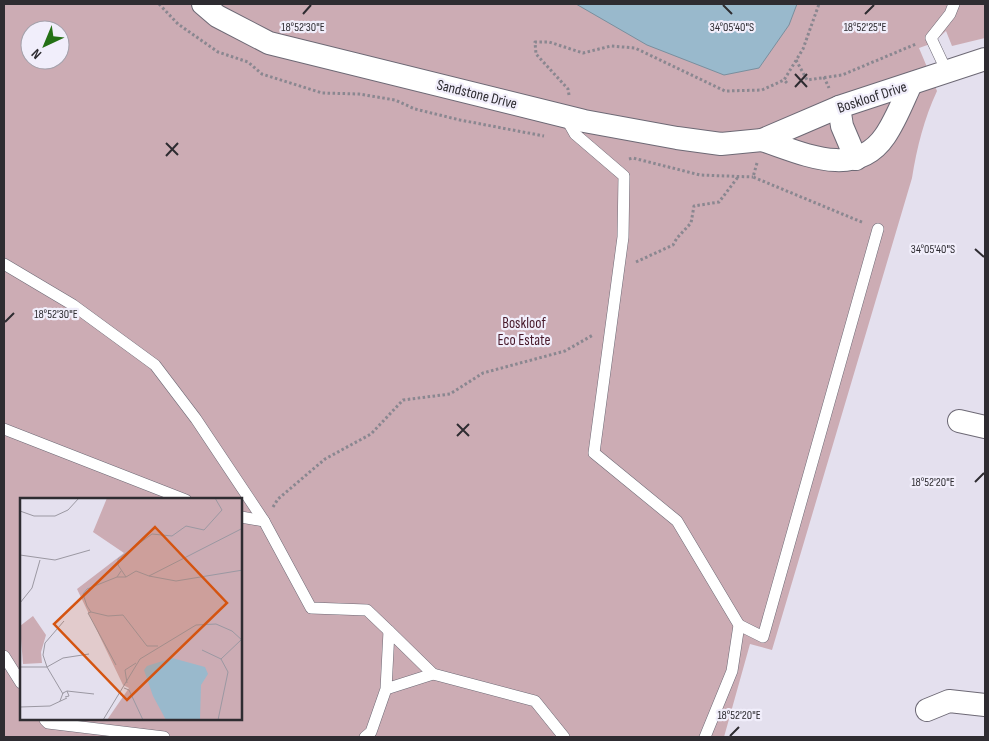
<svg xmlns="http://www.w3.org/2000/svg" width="989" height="741" font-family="'Sofia Sans Condensed',sans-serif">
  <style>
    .green { fill: #ccacb4; fill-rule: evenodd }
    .water { fill: #99b9cc; stroke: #798f9e }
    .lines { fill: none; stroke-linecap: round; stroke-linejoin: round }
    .service-casing { stroke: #6d6975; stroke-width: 12 }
    .minor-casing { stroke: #6d6975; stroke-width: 24 }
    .path { stroke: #8a8790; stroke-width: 3; stroke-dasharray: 2.5 2.5; stroke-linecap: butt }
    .service { stroke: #fff; stroke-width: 11 }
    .minor { stroke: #fff; stroke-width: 22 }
    .ticks { fill: none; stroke: #2e2c31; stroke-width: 2 }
    .labels { text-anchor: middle; stroke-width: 4.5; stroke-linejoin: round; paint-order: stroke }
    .street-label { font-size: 15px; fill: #2e2c31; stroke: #f1eefb }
    .park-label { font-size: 15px; fill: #471829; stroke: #f1eefb }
    .inset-road { fill: none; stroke: #9b98a2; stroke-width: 1 }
    .view { fill: #d55410; fill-opacity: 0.15; stroke: #d55410; stroke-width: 2.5 }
    .inset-edge { fill: none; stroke: #2e2c31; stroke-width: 2.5 }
    .ticks-label { font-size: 12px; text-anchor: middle; fill: #2e2c31; stroke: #f1eefb; stroke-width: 4.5; stroke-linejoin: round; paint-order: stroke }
  </style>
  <rect width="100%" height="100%" fill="#e4e0ee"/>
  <!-- green -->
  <path class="green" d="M4 4H985V38L952 46 946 31 933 43 919 48 937 91C924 119 917 147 912 178L772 650 750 644 724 737H4ZM30 30H60V60H30ZM21 500H241V720H21Z"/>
  <!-- water -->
  <polygon class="water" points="576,4 797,4 789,25 759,68 724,75 647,45"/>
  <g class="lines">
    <!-- service casing -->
    <g class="service-casing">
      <g id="service">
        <polyline points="947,72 931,38 950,14 954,4"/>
        <polyline points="566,118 575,134 624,176 623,237 594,453 677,521 739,625 732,671 705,737"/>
        <polyline points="4,264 73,305 155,365 196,419 264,521"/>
        <polyline points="4,429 186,500"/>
        <polyline points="241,517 264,521 311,608 367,610 389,631"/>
        <polyline points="739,625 763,637 878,229"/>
        <polyline points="4,656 21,683"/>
        <polyline points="433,674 535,701 564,737"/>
        <polyline points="45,720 48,723 164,737"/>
        <polyline points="365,737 371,732 386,689 389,631 433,674 386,689"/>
      </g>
    </g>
    <!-- minor casing -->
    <g class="minor-casing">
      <g id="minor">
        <polyline points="203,4 217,16 269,43 584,121 677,138 721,144 762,140 839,107 985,59"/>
        <polyline points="839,107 842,126 856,159"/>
        <path d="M762 140C802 153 855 180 885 136 896 120 903 101 911 84"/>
        <polyline points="959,421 985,427"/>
        <polyline points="927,710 949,701 985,705"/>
      </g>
    </g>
    <!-- path -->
    <g class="path">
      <polyline points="159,4 178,24 218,52 248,62 262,74 322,93 359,94 395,100 415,109 460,120 544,136"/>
      <polyline points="796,60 807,80 842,75 916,44"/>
      <polyline points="824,77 829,88"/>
      <polyline points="787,83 784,80 803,49 819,4"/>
      <polyline points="569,95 568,89 536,54 535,42 549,42 583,53 611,46 635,48 725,91 762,90 784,80"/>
      <polyline points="629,159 633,158 700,175 753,177"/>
      <polyline points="757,163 753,177 864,223"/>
      <polyline points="636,262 673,245 677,238 691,223 694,206 719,202 738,177"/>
      <polyline points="273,507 278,499 325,459 371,434 403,400 450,394 483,373 565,351 593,335"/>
    </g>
    <!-- service -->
    <use href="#service" class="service"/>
    <!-- minor -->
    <use href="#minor" class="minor"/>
  </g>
  <!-- ticks -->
  <path class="ticks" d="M723 5 732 14M303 14 311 5M865 14 874 5M795 74 807 87M795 87 807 74M166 143 178 155M166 156 178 143M975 249 984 257M5 322 14 313M457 424 469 436M457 436 469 424M975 482 984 473M730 736 739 727"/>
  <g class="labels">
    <!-- street labels -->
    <g class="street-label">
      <text transform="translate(477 94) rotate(14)" y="5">Sandstone Drive</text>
      <text transform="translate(872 97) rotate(-18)" y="5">Boskloof Drive</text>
    </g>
    <!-- park labels -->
    <g class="park-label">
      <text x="524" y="328">Boskloof<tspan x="524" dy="17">Eco Estate</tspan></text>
    </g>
  </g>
  <!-- overview -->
  <g transform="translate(20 498)">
    <rect width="222" height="222" fill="#e4e0ee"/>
    <path d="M87 0H222V222H87L109 190 103 187 57 91 104 55 73 34ZM13 118 26 137 21 154 22 165 3 166 0 128Z" fill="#ccacb4"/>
    <path d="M152 160 185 169 188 176 181 187 180 222H146L133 198 124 172 127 168Z" fill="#99b9cc"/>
    <path class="inset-road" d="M0 13 14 18H35L48 12 59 0M0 57 35 62 70 52M101 73 97 79H106L98 67V61L132 36 152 38 166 28 184 32 202 12 195 0M129 78 156 83 223 72M97 79 67 91 63 96 67 108 71 114 88 118 103 117 127 148H138M106 79 116 73 129 78 223 30M0 105 12 90 20 62M71 114 68 115 96 167M44 123 25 145 23 157 27 169 43 160 69 156M182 152 201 161 208 174 198 222M201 161 221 142M0 169H27L43 196M107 185 105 172 116 165M104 190 109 192 123 222M47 193 74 196M40 203 43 195 47 193 49 198 45 199M0 209 30 208 47 200M83 222 120 161 176 127 196 126 212 133 223 143"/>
    <path class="view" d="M135 29 207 105 107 202 34 126Z"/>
    <rect width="222" height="222" class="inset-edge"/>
  </g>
  <g class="ticks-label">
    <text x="732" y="31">34°05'40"S</text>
    <text x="303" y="31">18°52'30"E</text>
    <text x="865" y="31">18°52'25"E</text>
    <text x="933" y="253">34°05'40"S</text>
    <text x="56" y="318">18°52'30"E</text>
    <text x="933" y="486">18°52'20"E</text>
    <text x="739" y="719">18°52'20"E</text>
  </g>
  <!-- border -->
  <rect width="989" height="741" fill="none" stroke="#2e2c31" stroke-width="10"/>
  <!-- north arrow -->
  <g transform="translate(45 45) rotate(224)"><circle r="24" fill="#f1eefb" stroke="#a3a0aa"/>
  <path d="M0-4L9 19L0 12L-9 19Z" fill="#247015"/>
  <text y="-8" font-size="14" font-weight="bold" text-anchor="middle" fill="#2e2c31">N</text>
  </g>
</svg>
